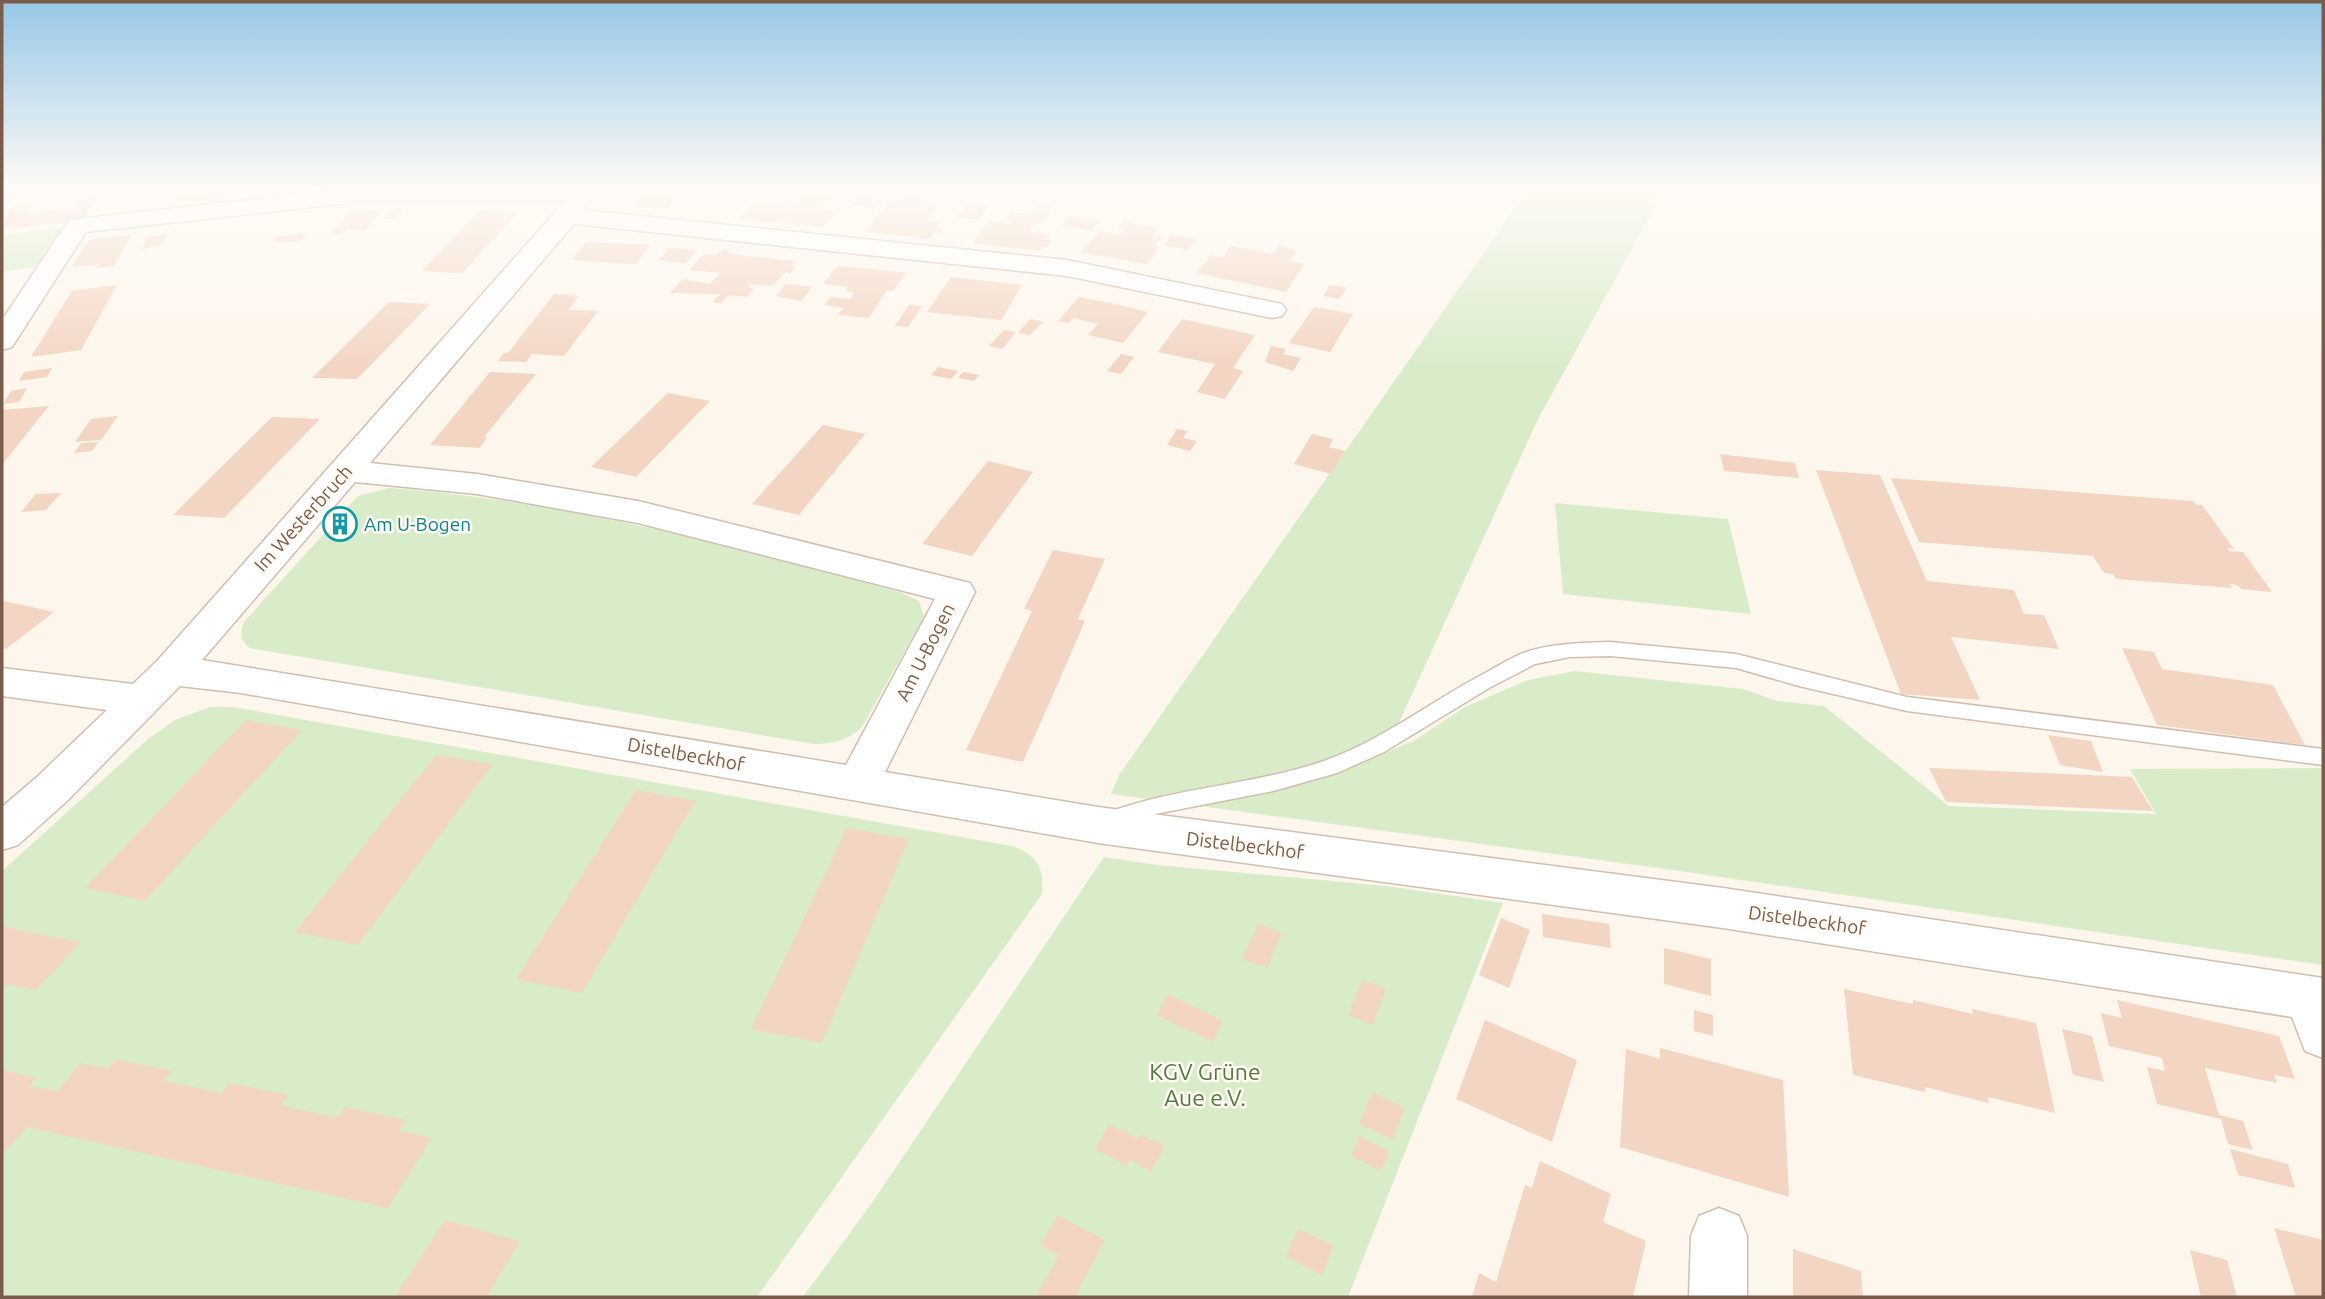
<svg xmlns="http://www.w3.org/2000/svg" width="2325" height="1299" font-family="Ubuntu,sans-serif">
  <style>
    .green { fill: #d8ecc9 }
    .building { fill: #f3d5c3 }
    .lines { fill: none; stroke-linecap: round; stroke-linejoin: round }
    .lane-casing { stroke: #d1beb0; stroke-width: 3 }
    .street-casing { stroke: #d1beb0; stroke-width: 3 }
    .lane { fill: #fff; fill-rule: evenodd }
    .street { fill: #fff; fill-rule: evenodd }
    .labels { text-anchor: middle; stroke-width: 5; stroke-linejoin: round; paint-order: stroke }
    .street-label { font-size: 19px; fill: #7a5c4d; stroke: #fffaf3 }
    .culture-label { font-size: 19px; fill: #0d838f; stroke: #fffaf3; text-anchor: start }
    .near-park-label { font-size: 23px; fill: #537a41; stroke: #fffaf3 }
  </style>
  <rect width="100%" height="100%" fill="#fdf6ec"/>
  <!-- green -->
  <g class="green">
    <polygon points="1530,187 1666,187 1538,419 1385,753 1415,740 1465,707 1528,680 1575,671 1743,689 1777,701 1824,706 1949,806 2156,814 2130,769 2323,768 2323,965 1673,870 1111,794 1119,775"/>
    <polygon points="61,228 37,267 2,272 2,235"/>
    <path d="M389 488C564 501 734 546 902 593L919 601 924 617 862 727C849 740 832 744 814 744L249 648 241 638 243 623 358 496Z"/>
    <polygon points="1555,503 1728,519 1751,614 1563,594"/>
    <path d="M210 707H233L1012 846C1038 856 1044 868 1042 894L757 1297H2V871L148 739 175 720Z"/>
    <polygon points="1104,857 1157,865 1386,886 1503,903 1348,1297 803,1297 874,1200"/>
  </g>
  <!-- building -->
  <g class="building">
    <polygon points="199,187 234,187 226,198 172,203 181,192 195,191"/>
    <polygon points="645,187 681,187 669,208 633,208"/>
    <polygon points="1337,188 1351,190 1356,189 1351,198 1333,196"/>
    <polygon points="802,191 836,194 830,201 824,200 816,209 836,211 823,227 739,219 754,203 794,207 802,198 796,197"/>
    <polygon points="860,194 872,195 870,197 883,198 875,209 851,205"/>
    <polygon points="98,196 82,220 2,229 2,222 13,206 34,203 26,213 73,208 80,198"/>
    <polygon points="902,196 926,198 922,203 938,205 928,218 921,220 941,222 937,228 943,229 940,233 934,232 930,239 864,232 890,201 897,202"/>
    <polygon points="1038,203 1054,205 1042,223 1036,223 1030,232 1050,235 1047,240 1052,241 1048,247 1042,246 1039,251 973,243 989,221 1010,224 1013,220 1007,219 1012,212 1030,214"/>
    <polygon points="966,204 988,206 979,220 956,217"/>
    <polygon points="392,208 405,208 396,218 383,219"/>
    <polygon points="382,210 365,230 346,230 342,234 331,234 350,211"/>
    <polygon points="480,210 518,212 462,273 422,271"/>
    <polygon points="1070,216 1084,218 1099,220 1091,231 1062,226"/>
    <polygon points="1123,222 1158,228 1153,235 1163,236 1154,246 1160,247 1147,264 1081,252 1100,231 1120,235 1124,230 1118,229"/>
    <polygon points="305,233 303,240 273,243 277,236"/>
    <polygon points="132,234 114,266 96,268 99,264 72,267 89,240"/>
    <polygon points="167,234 162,244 141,250 149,236"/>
    <polygon points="1172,235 1196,239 1188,250 1164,245"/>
    <polygon points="587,242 650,245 636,264 571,260"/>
    <polygon points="1231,246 1273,254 1279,246 1297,250 1290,261 1304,264 1286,292 1197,273 1211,255 1222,258"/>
    <polygon points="669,248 697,250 685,263 659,260"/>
    <polygon points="725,249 729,250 729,254 795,261 790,267 795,268 791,273 785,272 773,286 751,284 748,288 754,288 747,297 728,295 721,303 713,302 720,294 670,293 683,279 710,284 720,273 689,270 704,254 715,255"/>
    <polygon points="837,266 872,269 906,273 893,291 886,291 869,318 838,315 843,308 824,305 831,297 850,299 855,292 845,291 848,287 823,284"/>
    <polygon points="951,277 985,281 1022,285 1001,320 927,312"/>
    <polygon points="786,284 799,285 812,287 801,301 776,296"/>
    <polygon points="117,285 81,350 31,357 72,291"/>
    <polygon points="1330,285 1347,288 1339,299 1323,296"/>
    <polygon points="554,294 579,296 568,310 598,311 564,356 532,354 526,362 498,361 504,353 508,353"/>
    <polygon points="1079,297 1115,304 1148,312 1123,343 1088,335 1098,324 1073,318 1069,323 1058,321"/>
    <polygon points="389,302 430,304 357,379 312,378"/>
    <polygon points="909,305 922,306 908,327 895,326"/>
    <polygon points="1314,307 1353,314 1330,352 1289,343"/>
    <polygon points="1030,319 1043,322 1030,335 1018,333"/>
    <polygon points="1182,319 1255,335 1233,368 1243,371 1225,399 1197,392 1215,364 1158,352"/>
    <polygon points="1004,330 1016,332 1002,349 989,346"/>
    <polygon points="1271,346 1286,349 1283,354 1301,358 1293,371 1265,362"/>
    <polygon points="1121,354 1134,357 1121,374 1107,371"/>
    <polygon points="938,367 958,371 951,379 931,375"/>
    <polygon points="52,368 47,377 19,381 24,372"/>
    <polygon points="490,372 536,374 484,437 487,437 480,448 430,445"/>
    <polygon points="963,372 979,375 974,381 958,378"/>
    <polygon points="27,388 19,402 3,404 11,391"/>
    <polygon points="668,393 710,401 636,477 591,467"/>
    <polygon points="49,406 32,427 2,465 2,410"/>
    <polygon points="118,416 101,440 75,442 91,419"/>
    <polygon points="272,417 320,419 224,518 173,515"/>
    <polygon points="823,425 865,434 799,515 752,504"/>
    <polygon points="1177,429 1188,431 1183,438 1197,441 1190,451 1167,445"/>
    <polygon points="1312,434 1333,439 1329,447 1345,451 1331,474 1294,464"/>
    <polygon points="98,442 92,451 74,453 81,443"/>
    <polygon points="1720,454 1795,463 1799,478 1724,471"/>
    <polygon points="988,461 1033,472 972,556 922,544"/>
    <polygon points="1816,470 1880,475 1927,581 2014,590 2024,614 2044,615 2059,649 1951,637 1980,700 1901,694"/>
    <polygon points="1891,478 2193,501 2197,505 2202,505 2234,549 2227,548 2229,551 2243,552 2272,592 2241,589 2237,585 2229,584 2233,588 2116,579 2113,574 2104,573 2093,556 1919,542"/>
    <polygon points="61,493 46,510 21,512 36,494"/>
    <polygon points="340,516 353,516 339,532 326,532"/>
    <polygon points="1053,550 1105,559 1078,619 1085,621 1056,688 1023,762 966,750 1032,611 1024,609"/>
    <polygon points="2,601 18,604 54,612 6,649 2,648"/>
    <polygon points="2122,648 2154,652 2162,669 2273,685 2305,745 2157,725"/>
    <polygon points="246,720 302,730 145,901 85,888"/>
    <polygon points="2048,735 2091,741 2103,772 2060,765"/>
    <polygon points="436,755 493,764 358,945 295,932"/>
    <polygon points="1929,768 2132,777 2153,811 1946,802"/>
    <polygon points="636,790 695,801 582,993 516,979"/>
    <polygon points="847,828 909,839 822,1043 751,1029"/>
    <polygon points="1542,914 1609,924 1611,948 1543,937"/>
    <polygon points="1501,918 1530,930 1509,988 1479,975"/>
    <polygon points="1258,924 1282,933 1267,968 1242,959"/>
    <polygon points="2,926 23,931 81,942 36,990 2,984"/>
    <polygon points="1664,948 1711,959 1711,996 1664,984"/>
    <polygon points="1362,980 1386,989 1373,1025 1348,1015"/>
    <polygon points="1844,989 1913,1004 1913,1000 1973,1014 1972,1009 2036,1023 2055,1113 1988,1097 1989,1103 1925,1087 1925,1092 1853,1075"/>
    <polygon points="1168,994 1223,1021 1213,1042 1156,1015"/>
    <polygon points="2117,1000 2279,1036 2295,1079 2274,1075 2277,1083 2205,1068 2219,1115 2243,1121 2253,1150 2228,1144 2221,1119 2157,1104 2147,1067 2165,1071 2162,1058 2109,1046 2101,1013 2122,1018"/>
    <polygon points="1694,1010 1713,1015 1713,1036 1694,1031"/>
    <polygon points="1485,1020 1577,1060 1552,1142 1456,1099"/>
    <polygon points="2062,1029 2092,1036 2104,1082 2073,1075"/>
    <polygon points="1660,1048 1783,1080 1789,1197 1620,1147 1626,1049 1660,1059"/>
    <polygon points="116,1059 172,1071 164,1081 222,1093 229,1083 288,1095 281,1105 310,1112 338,1117 345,1107 406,1120 399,1130 432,1138 388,1208 27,1127 2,1156 2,1070 36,1078 29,1086 57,1091 80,1063 108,1068"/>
    <polygon points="1372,1092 1405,1108 1393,1140 1359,1124"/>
    <polygon points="1109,1124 1138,1139 1140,1134 1165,1146 1151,1172 1130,1160 1127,1166 1095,1149"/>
    <polygon points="1359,1136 1389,1151 1381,1171 1351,1156"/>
    <polygon points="2230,1149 2288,1164 2295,1188 2238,1175"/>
    <polygon points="1540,1161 1611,1194 1603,1222 1646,1241 1633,1297 1472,1297 1479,1273 1496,1282 1525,1185 1532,1188"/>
    <polygon points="1058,1215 1105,1240 1075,1297 1036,1297 1059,1255 1040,1245"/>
    <polygon points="445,1220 520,1241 487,1297 395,1297"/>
    <polygon points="2274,1228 2323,1240 2323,1297 2296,1297"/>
    <polygon points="1298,1229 1334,1246 1322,1275 1286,1257"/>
    <polygon points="1793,1249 1861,1271 1863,1297 1793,1297"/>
    <polygon points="2190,1250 2227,1260 2237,1297 2201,1297"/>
  </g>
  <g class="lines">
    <!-- lane casing -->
    <g class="lane-casing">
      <path id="lane" d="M1610 642 1736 654 1907 697 2323 749V765L1907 711 1799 686 1736 668 1610 656 1570 657 1535 664 1489 688 1384 752 1337 773 1273 791 1145 816 1109 830 1101 827 1098 821 1101 815C1173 787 1251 786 1324 761 1383 740 1433 700 1487 672 1500 665 1512 657 1526 652 1553 643 1582 643 1610 642Z"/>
    </g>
    <!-- street casing -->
    <g class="street-casing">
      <g id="street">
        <path d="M599 187 584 210 1067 260 1272 302 1282 304 1286 310 1282 316 1272 318 1067 276 574 224 370 463 477 474 638 501 970 583 975 592 885 772 1098 807 1723 888 2323 978V1058L2305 1051 2292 1017 1723 928 1098 843 241 693 180 686 67 801 18 845 2 850V807L37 777 107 710 2 696V668L133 684 157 661 566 200 357 202 86 232 12 347 2 350V320L69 220 357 188ZM355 482 477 494 638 523 935 599 846 765 202 660Z"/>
        <polygon points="1719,1208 1739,1216 1747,1236 1747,1297 1689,1297 1691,1236 1699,1216"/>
      </g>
    </g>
    <!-- lane -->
    <use href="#lane" class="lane"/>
    <!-- street -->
    <use href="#street" class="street"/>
  </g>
  <!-- sky -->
  <linearGradient id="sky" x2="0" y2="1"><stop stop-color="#97c7e8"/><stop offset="0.51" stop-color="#fefbf6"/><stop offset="1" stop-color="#fefbf6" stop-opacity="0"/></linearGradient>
  <rect width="2325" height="369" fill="url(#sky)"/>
  <!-- icons -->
  <defs>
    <g id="building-ring" transform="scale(1.75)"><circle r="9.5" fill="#fffaf3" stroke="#0f9aa8" stroke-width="1.5"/><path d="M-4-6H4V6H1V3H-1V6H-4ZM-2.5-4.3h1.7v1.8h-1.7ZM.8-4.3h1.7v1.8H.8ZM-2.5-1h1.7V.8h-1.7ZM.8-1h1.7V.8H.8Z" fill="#0f9aa8"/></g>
  </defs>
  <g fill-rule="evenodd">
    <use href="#building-ring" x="340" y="524"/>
  </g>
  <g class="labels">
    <!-- street labels -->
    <g class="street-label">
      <text transform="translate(303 518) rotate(-48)" y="7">Im Westerbruch</text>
      <text transform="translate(925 652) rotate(-63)" y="7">Am U-Bogen</text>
      <text transform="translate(686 754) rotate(10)" y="7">Distelbeckhof</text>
      <text transform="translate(1245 845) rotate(7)" y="7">Distelbeckhof</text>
      <text transform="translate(1807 920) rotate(8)" y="7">Distelbeckhof</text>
    </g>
    <!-- culture labels -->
    <g class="culture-label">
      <text x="364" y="531">Am U-Bogen</text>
    </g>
    <!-- near-park labels -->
    <g class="near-park-label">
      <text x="1205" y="1080">KGV Grüne<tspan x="1205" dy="26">Aue e.V.</tspan></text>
    </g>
  </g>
  <!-- border -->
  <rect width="2325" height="1299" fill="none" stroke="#7a5c4d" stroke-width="7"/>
</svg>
